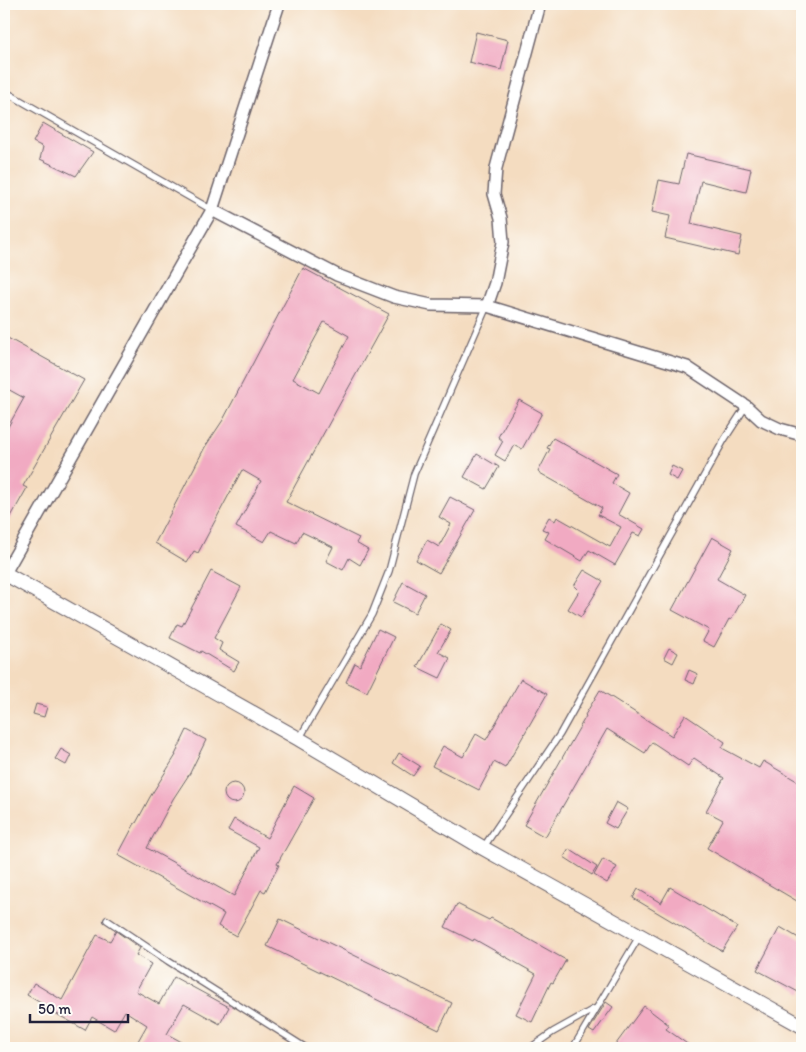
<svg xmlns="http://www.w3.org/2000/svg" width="806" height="1052" font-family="Itim,sans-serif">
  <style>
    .building { fill: #f1aac2; fill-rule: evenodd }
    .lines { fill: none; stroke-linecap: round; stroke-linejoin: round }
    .service-casing { stroke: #6c636a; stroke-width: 8 }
    .minor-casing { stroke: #6c636a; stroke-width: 14 }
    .tertiary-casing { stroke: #6c636a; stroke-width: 16 }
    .service { stroke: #fff; stroke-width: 5.5 }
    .minor { stroke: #fff; stroke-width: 11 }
    .tertiary { stroke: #fff; stroke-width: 14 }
  </style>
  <rect width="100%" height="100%" fill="#fdfcf7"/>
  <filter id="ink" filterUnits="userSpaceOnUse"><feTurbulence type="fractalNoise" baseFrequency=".02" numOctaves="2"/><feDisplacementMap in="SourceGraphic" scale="10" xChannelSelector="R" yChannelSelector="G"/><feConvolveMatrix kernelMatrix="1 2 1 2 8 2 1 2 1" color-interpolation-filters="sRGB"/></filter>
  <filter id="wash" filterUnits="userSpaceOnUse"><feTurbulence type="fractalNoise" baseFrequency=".0096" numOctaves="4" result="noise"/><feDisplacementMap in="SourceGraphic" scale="20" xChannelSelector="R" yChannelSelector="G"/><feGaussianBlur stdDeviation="1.12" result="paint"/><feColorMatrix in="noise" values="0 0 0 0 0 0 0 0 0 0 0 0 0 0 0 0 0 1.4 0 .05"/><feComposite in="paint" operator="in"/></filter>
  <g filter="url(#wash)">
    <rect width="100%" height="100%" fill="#f4dcc0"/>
    <g id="blocks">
      <!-- building -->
      <g class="building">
        <polygon points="476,32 508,40 501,70 469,62"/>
        <polygon points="43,123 93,152 76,176 40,159 43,147 33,142"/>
        <polygon points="686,154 751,169 746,192 701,181 691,224 742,236 738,255 665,238 670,216 652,212 659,180 679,184"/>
        <path d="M303 268 389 314 286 502 359 538 356 543 368 550 360 565 349 558 343 570 326 561 333 547 302 532 296 543 271 531 264 542 236 527 261 481 242 470 198 553 194 551 187 562 155 543 205 447 223 420ZM324 322 349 336 319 393 293 379Z"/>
        <polygon points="4,336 84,380 23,486 27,488 4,529 4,434 24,398 4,387"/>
        <polygon points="519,400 542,413 522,449 514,445 505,461 495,455 503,441 498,437"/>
        <polygon points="553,438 617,474 612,483 629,493 618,514 644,529 640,536 633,533 615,565 589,550 582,561 545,539 549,532 542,529 549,517 555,521 557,517 610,547 621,527 598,515 602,508 538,472 550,449 547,448"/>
        <polygon points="477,454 499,467 486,489 464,477"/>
        <polygon points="672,466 682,471 677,480 668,475"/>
        <polygon points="450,497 475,510 439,573 416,560 427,540 439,547 451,524 439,517"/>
        <polygon points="712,537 733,549 717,579 745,595 731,620 729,619 714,647 703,641 709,630 672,610"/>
        <polygon points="584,570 603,581 581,617 568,609 579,591 574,586"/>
        <polygon points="211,571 241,587 214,638 222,643 219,650 239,662 234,671 201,651 200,653 170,638 177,624 182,626"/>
        <polygon points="403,582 425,594 415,613 393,602"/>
        <polygon points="441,624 451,630 438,652 450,658 440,678 417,667"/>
        <polygon points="378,629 394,637 367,692 346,682 355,663 360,666"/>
        <polygon points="669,648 678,653 673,663 664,658"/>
        <polygon points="689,670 698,674 694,684 685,680"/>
        <polygon points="521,679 547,694 505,768 494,762 479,790 432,766 443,746 463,757 476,734 486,740"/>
        <polygon points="600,690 672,736 685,715 725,742 722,748 759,768 763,761 802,784 802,904 707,848 723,820 706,811 724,778 694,758 688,766 652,742 645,753 607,729 545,837 524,825 586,716 585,715"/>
        <polygon points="36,704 47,707 44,717 33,714"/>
        <polygon points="187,730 206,740 190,773 173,799 147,848 234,896 259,847 228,830 234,819 267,838 294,786 314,798 277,864 279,865 265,892 261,890 236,936 218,926 224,914 118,855 135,823 136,823 150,797 176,755 175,755"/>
        <polygon points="61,749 71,755 66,765 55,759"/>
        <polygon points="399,753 420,766 413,776 393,763"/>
        <circle cx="234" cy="793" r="10"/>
        <polygon points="616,802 628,809 616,829 605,823"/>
        <polygon points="569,849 597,867 592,875 564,857"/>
        <polygon points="603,859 617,867 607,883 594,875"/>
        <polygon points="670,887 737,927 722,951 633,898 638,889 661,903"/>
        <polygon points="457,904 489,920 491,918 566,960 553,983 551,982 532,1022 516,1014 536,974 474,939 473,941 445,927"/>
        <polygon points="280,919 452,1003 439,1030 267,946"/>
        <polygon points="780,927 802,940 802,994 757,970"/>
        <polygon points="116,931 140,948 136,955 151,964 136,991 159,1004 174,977 229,1007 220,1024 184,1004 167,1034 193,1048 134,1048 147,1025 125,1011 114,1030 92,1017 85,1030 55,1013 56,1012 27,995 34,983 62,1000 97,935 110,941"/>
        <polygon points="606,1002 613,1007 594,1033 589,1030"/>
        <polygon points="644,1006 669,1025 666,1029 693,1048 613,1048"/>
      </g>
    </g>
  </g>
  <g filter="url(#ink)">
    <use href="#blocks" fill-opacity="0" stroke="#6c636a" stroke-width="1"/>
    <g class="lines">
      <!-- service casing -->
      <g class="service-casing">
        <g id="service">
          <polyline points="4,9 7,4"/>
          <polyline points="4,91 212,210"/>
          <polyline points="299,739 372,614 389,571 414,474 487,306"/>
          <polyline points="483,848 560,734 724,440 746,406"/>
          <polyline points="107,920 168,961 306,1048"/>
          <polyline points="530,1048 553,1032 594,1009"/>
          <polyline points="573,1048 640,935"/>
        </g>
      </g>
      <!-- minor casing -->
      <g class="minor-casing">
        <g id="minor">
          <polyline points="212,210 337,275 394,297 431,305 487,306 687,367 746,406 761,420 780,429 802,435"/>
          <polyline points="487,306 495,283 503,242 501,218 494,194 496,168 540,4"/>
          <polyline points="5,573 212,210 279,4"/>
        </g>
      </g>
      <!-- tertiary casing -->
      <g class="tertiary-casing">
        <polyline id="tertiary" points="4,573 299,739 483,848 802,1026"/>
      </g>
      <!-- service -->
      <use href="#service" class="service"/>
      <!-- minor -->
      <use href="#minor" class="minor"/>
      <!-- tertiary -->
      <use href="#tertiary" class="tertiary"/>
    </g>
  </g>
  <!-- margin -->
  <rect width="806" height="1052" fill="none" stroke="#fdfcf7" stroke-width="20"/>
  <!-- scale -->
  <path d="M30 1014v8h98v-8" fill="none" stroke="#22223b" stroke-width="2.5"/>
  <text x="38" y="1014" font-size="15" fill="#22223b" stroke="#fdfcf7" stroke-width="4" paint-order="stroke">50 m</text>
</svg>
